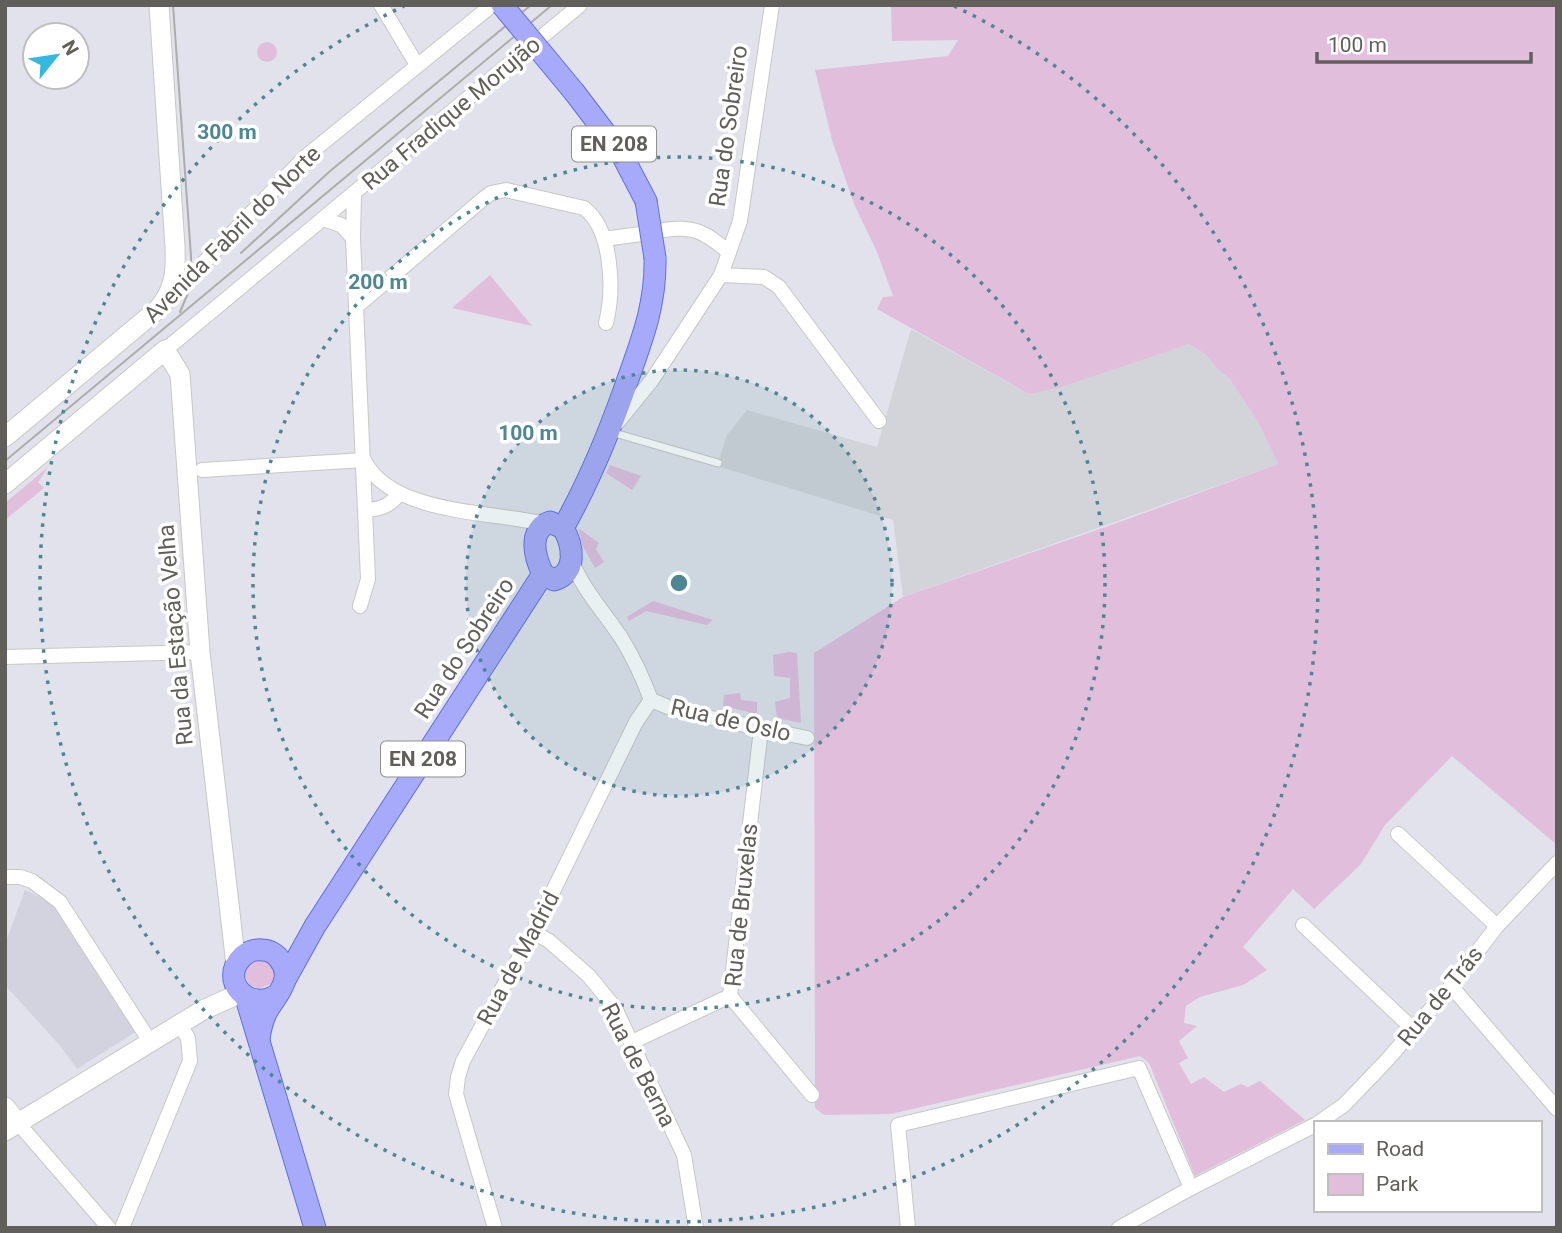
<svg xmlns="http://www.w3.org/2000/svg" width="1562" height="1233" font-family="Roboto,sans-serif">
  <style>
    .industrial { fill: #d3d4da }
    .education { fill: #d2d3de }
    .green { fill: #e2bedd }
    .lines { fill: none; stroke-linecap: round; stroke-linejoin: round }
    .service-casing { stroke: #c9c8c2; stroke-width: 9 }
    .minor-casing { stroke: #c9c8c2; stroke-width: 16 }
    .tertiary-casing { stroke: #c9c8c2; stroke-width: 21 }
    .primary-casing { stroke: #5d70e8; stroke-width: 23 }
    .service { stroke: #fff; stroke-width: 7 }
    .minor { stroke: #fff; stroke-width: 14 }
    .tertiary { stroke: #fff; stroke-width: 19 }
    .primary { stroke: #a7a9fa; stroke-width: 21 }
    .tram { stroke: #adadac; stroke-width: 2 }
    .primary-bridge-casing { stroke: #5d70e8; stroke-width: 23; stroke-linecap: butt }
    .primary-bridge { stroke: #a7a9fa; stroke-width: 21 }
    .ring { fill: none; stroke: #4d8795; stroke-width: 3.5; stroke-dasharray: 3.5 7 }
    .labels { text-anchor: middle; stroke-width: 7; stroke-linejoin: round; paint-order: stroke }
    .shield { fill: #fff; stroke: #908f8b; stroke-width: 2 }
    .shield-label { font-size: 21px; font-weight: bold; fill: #615f59 }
    .street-label { font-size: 23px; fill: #615f59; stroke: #fff }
    .centre { fill: #4d8795; stroke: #fff; stroke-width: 3.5 }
    .ring-label { font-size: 21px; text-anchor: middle; font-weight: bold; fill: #4d8795; stroke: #fff; stroke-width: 7; stroke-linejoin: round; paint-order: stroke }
  </style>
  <rect width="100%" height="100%" fill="#e1e2eb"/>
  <!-- industrial -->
  <polygon class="industrial" points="911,329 1029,394 1189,344 1205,354 1219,371 1229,378 1258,422 1278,464 903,597 893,520 717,466 727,435 747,410 877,447"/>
  <!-- education -->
  <polygon class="education" points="25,890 55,904 137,1031 77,1069 62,1048 5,985 5,944"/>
  <!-- green -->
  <g class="green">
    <polygon points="891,5 1557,5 1557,845 1452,756 1385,825 1361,864 1314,909 1293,889 1243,947 1267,970 1243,985 1200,997 1186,1006 1184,1023 1197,1026 1179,1041 1188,1058 1179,1063 1191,1084 1204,1077 1224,1092 1241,1084 1248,1087 1260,1081 1305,1120 1195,1176 1149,1063 1140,1056 891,1114 824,1115 815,1108 814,653 903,597 1117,523 1278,464 1258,422 1229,378 1219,371 1205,354 1189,344 1058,388 1029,394 877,309 883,297 893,296 877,252 854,204 832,140 815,70 948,56 958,40 892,41"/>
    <circle cx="267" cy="52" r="10"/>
    <polygon points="490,275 532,326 452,308"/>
    <polygon points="610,465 641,476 632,490 606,473"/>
    <polygon points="48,467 38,482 44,488 5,520 5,503"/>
    <polygon points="578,528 599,543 596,549 604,562 595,568 582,545"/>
    <polygon points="653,601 713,620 707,625 646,611 629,621 627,617"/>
    <polygon points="789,652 797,653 801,723 777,718 775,702 790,698 790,678 774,676 773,655"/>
    <polygon points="740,693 741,700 757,702 757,714 723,706 724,695"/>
    <polygon points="261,956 277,969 273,983 259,989 249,984 244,974 247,963"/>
  </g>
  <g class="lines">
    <!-- service casing -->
    <g class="service-casing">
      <polyline id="service" points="611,432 718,463"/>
    </g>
    <!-- minor casing -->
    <g class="minor-casing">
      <g id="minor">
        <polyline points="381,5 417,65"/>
        <polyline points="354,193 353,238 368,579 360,606"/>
        <polyline points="323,219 341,225 353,238"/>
        <path d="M664 230C696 225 705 233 729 252"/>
        <polyline points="604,239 641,234"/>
        <polyline points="721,275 764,277 779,287 879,421"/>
        <polyline points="170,298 304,158 492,5"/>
        <path d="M356 307 483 199 491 193 506 190 584 208C613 230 614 291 606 323"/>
        <polyline points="165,350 580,5"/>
        <polyline points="617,423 652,380 721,275 740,221 772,5"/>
        <path d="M365 462C394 515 492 511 544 524"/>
        <polyline points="202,470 364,460"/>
        <path d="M366 510C380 509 391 506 399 493"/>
        <path d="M571 559C582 589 605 613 622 639 634 659 643 678 651 700L678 711 807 738"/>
        <polyline points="5,657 200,652"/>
        <polyline points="761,729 730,996 812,1095"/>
        <polyline points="1398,834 1497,926"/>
        <polyline points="5,877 20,877 32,881 60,902 151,1043"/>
        <polyline points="1303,925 1414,1030"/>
        <polyline points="533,932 549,941 589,976 615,1008 684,1155 696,1228"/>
        <polyline points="1451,986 1557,1109"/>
        <polyline points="632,1042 730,996"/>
        <polyline points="18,1123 109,1228"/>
        <polyline points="1318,1123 1344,1105 1388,1059 1451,986 1497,926 1557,863"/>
        <polyline points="122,1228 190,1061 188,1038 180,1025"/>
        <polyline points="495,1228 456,1094 458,1077 463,1061 533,932 636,722 651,700"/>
        <polyline points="908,1228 898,1125 1139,1068 1191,1188"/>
        <polyline points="1119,1228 1191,1188 1315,1125"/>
      </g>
    </g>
    <!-- tertiary casing -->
    <g class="tertiary-casing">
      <g id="tertiary">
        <path d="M5 437 158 309C175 289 176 272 175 247L159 5"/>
        <polyline points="5,484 165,350 180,374 200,652 236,965"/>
        <polyline points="5,1107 18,1123"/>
        <polyline points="5,1131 203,1010 241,993"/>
      </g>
    </g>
    <!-- primary casing -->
    <g class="primary-casing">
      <g id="primary">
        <polyline points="575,93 622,155 646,201"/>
        <path d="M550 522 563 528C573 545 578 573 554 580L543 574C535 558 527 530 550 522Z"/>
        <path d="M563 528C590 480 610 431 628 379 643 337 656 303 655 258"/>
        <polyline points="285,980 315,926 543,574"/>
        <polyline points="246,998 315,1228"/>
        <path d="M259 1040C260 1030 262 1022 266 1013 275 996 295 980 280 960 276 954 269 950 262 950 255 949 247 952 242 957 218 981 250 1014 278 994"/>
      </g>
    </g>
    <!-- service -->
    <use href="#service" class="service"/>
    <!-- minor -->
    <use href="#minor" class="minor"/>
    <!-- tertiary -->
    <use href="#tertiary" class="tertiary"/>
    <!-- primary -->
    <use href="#primary" class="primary"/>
    <!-- tram -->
    <g class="tram">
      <polyline points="173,5 191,256 191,286 180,312"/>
      <polyline points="241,253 329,172 531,5"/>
      <polyline points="5,461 552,5"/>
    </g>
    <!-- primary-bridge casing -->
    <g class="primary-bridge-casing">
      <g id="primary-bridge">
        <polyline points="502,5 575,93"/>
        <polyline points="646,201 655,258"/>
      </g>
    </g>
    <!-- primary-bridge -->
    <use href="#primary-bridge" class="primary-bridge"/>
  </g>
  <!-- distance rings -->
  <circle cx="679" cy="583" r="213" fill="#4d8795" fill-opacity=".12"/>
  <g class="ring">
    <circle cx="679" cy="583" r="213"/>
    <circle cx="679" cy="583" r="426"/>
    <path d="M954 6A639 639 0 1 1 404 6"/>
  </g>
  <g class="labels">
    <!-- shield labels -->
    <g class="shield">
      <rect x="572" y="126.5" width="84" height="35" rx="5"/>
      <rect x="381" y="741.5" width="84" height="35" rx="5"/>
    </g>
    <g class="shield-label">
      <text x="614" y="151">EN 208</text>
      <text x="423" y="766">EN 208</text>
    </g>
    <!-- street labels -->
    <g class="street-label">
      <text transform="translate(451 113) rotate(-40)" y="8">Rua Fradique Morujão</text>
      <text transform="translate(728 126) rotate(-82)" y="8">Rua do Sobreiro</text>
      <text transform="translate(232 234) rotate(-45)" y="8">Avenida Fabril do Norte</text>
      <text transform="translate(175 635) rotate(-95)" y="8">Rua da Estação Velha</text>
      <text transform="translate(464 648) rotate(-57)" y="8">Rua do Sobreiro</text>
      <text transform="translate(731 720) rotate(13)" y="8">Rua de Oslo</text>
      <text transform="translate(741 905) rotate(-84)" y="8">Rua de Bruxelas</text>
      <text transform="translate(518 958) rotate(-62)" y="8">Rua de Madrid</text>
      <text transform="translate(1440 996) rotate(-51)" y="8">Rua de Trás</text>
      <text transform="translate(639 1065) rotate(63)" y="8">Rua de Berna</text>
    </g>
  </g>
  <circle cx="679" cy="583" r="10" class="centre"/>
  <g class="ring-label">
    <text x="227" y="139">300 m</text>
    <text x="378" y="289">200 m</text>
    <text x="528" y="440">100 m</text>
  </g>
  <!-- border -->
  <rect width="1562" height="1233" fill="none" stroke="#615f59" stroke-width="14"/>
  <!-- legend -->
  <rect x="1314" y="1121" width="228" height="91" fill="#ffffff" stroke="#c0bfbd" stroke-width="2"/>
  <rect x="1328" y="1144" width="35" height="10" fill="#a7a9fa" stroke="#c0bfbd" stroke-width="2"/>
  <text x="1376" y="1156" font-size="21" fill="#615f59">Road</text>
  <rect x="1328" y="1174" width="35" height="21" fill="#e2bedd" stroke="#c0bfbd" stroke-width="2"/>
  <text x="1376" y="1191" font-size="21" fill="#615f59">Park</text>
  <!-- north arrow -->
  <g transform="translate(56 56) rotate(60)"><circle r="33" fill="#ffffff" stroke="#c0bfbd" stroke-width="2"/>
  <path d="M0-5L12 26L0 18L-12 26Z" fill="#34b8de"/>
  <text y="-10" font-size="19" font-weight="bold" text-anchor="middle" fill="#615f59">N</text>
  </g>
  <!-- scale -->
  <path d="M1317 52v10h214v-10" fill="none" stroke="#615f59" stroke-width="3.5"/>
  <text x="1328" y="52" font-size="21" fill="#615f59" stroke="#ffffff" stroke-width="5" paint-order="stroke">100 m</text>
</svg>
